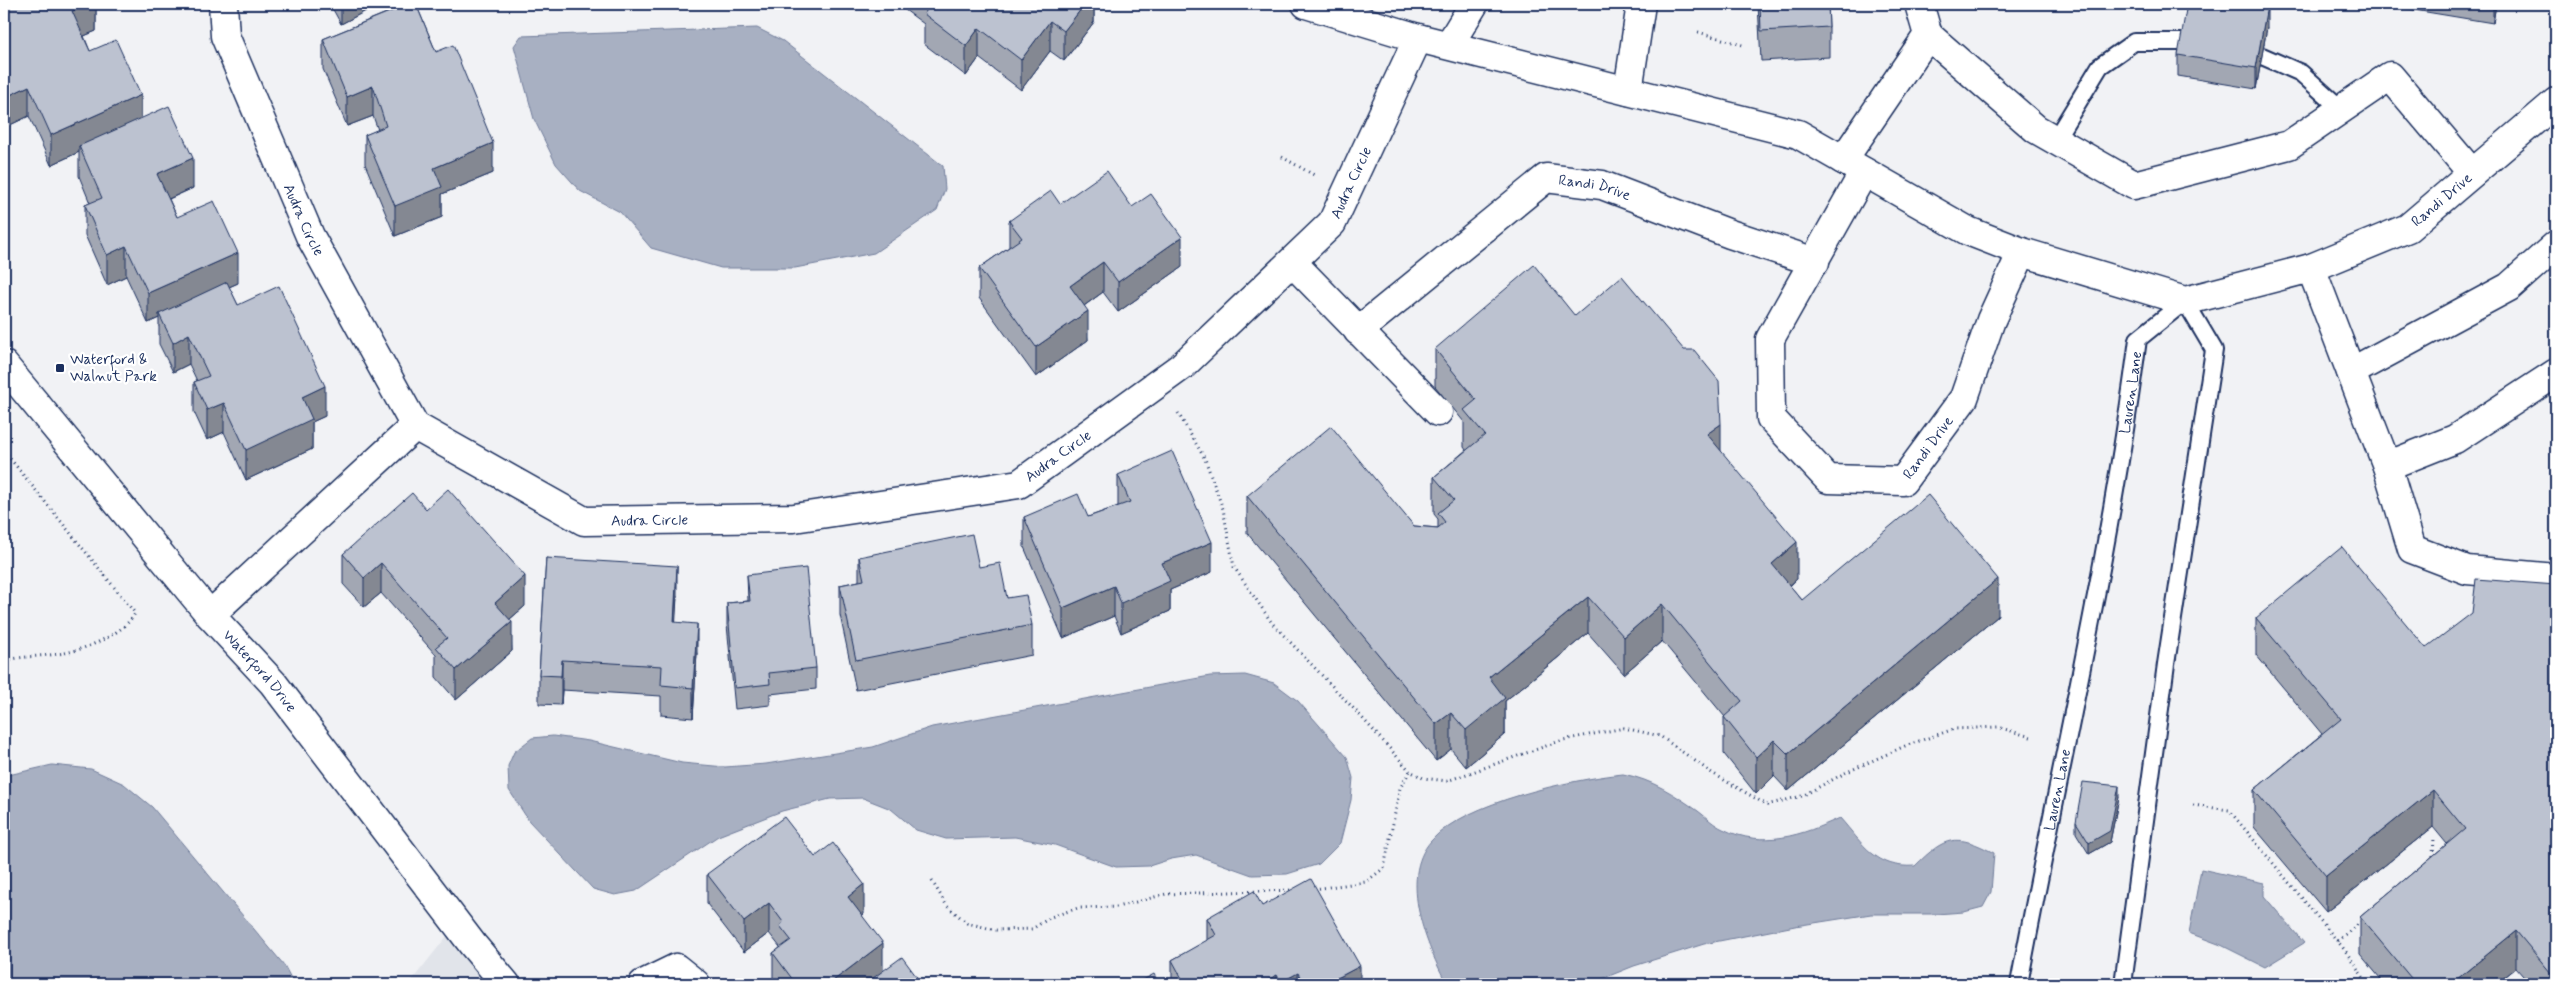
<svg xmlns="http://www.w3.org/2000/svg" width="2560" height="988" font-family="Mynerve,sans-serif">
  <style>
    .built { fill: #e1e4ea }
    .water { fill: #a8b0c2; stroke: #707c9a }
    .lines { fill: none; stroke-linecap: round; stroke-linejoin: round }
    .lane-casing { stroke: #1b2f5e; stroke-width: 20 }
    .street-casing { stroke: #1b2f5e; stroke-width: 31 }
    .path { stroke: #1b2f5e; stroke-width: 3; stroke-dasharray: 1 4; stroke-linecap: butt }
    .lane { stroke: #fff; stroke-width: 16 }
    .street { stroke: #fff; stroke-width: 28 }
    .wall { fill: #a2a7b3; stroke: #1b2f5e }
    .shaded-wall { fill: #848892; stroke: #1b2f5e }
    .building { fill: #bcc2d0; stroke: #1b2f5e }
    .poi-dot { fill: #1b2f5e; stroke: #fff; stroke-width: 2 }
    .labels { text-anchor: middle; stroke-width: 4.5; stroke-linejoin: round; paint-order: stroke }
    .street-label { font-size: 15px; fill: #1b2f5e; stroke: #fff }
    .poi-label { font-size: 15px; fill: #1b2f5e; stroke: #fff; text-anchor: start }
  </style>
  <rect width="100%" height="100%" fill="#f1f2f5"/>
  <filter id="ink" filterUnits="userSpaceOnUse"><feTurbulence type="fractalNoise" baseFrequency=".02" numOctaves="2"/><feDisplacementMap in="SourceGraphic" scale="10" xChannelSelector="R" yChannelSelector="G"/><feConvolveMatrix kernelMatrix="1 2 1 2 8 2 1 2 1" color-interpolation-filters="sRGB"/></filter>
  <g filter="url(#ink)">
    <!-- built -->
    <polygon class="built" points="451,931 495,984 409,984"/>
    <!-- water -->
    <g class="water">
      <polygon points="757,28 783,41 943,166 945,189 937,210 874,253 795,268 721,268 651,248 620,212 580,191 556,164 534,119 514,46 521,36"/>
      <polygon points="1245,675 1274,683 1298,701 1347,757 1353,778 1351,800 1340,843 1319,864 1287,874 1252,875 1196,855 1171,859 1149,866 1116,867 1055,845 1015,837 946,839 916,830 891,809 863,798 830,799 782,811 718,836 636,891 615,895 593,889 529,821 509,790 508,766 514,752 532,738 553,736 589,741 682,763 725,767 766,764 873,747 932,727 1210,676"/>
      <polygon points="52,765 91,769 124,784 152,807 284,965 294,984 4,984 4,776"/>
      <path d="M1623 774C1653 780 1674 794 1698 811 1706 817 1714 825 1723 829 1763 849 1802 835 1840 818 1863 844 1876 869 1915 866 1945 836 1956 833 1994 853L1991 892 1983 907 1964 912 1936 914H1871L1795 926 1704 944 1634 966 1589 984H1447C1427 947 1398 878 1431 841 1464 802 1574 779 1623 774Z"/>
      <polygon points="2201,869 2264,883 2264,896 2304,943 2265,967 2221,945 2189,933"/>
    </g>
    <g class="lines">
      <!-- lane casing -->
      <g class="lane-casing">
        <g id="lane">
          <polyline points="2262,56 2301,73 2341,109"/>
          <polyline points="2055,140 2100,66 2134,42 2184,42"/>
          <path id="s1" d="M2019 984C2059 769 2110 556 2138 339L2185 301 2214 350 2166 664 2123 984"/>
        </g>
      </g>
      <!-- street casing -->
      <g class="street-casing">
        <g id="street">
          <path id="s2" d="M223 4 225 36 310 236 415 426 584 521 794 518 1019 484 1182 366 1332 223 1418 38"/>
          <path id="s3" d="M1306 4 1418 38 1798 134 1968 231 2022 252 2185 301 2311 268 2408 228 2556 102"/>
          <polyline points="1928,35 2036,129 2134,185 2289,145 2390,76 2472,173"/>
          <polyline points="1449,45 1474,4"/>
          <polyline points="1628,91 1641,4"/>
          <polyline points="1843,160 1928,35 1919,4"/>
          <path id="s4" d="M1864 172 1770 339 1771 418 1828 479 1903 481 1964 398 1991 320 2022 252"/>
          <polyline points="1292,262 1438,412"/>
          <polyline points="2311,268 2387,466 2412,549 2467,570 2556,578"/>
          <path id="s5" d="M1358 331 1546 178 1602 185 1730 234 1815 262"/>
          <path id="s6" d="M4 365 210 615 273 683 473 945 506 984"/>
          <polyline points="2351,372 2509,287 2556,245"/>
          <polyline points="2387,466 2455,439 2556,373"/>
          <polyline points="210,615 415,426"/>
          <polyline points="643,984 676,968 696,984"/>
        </g>
      </g>
      <!-- path -->
      <g class="path">
        <polyline points="1698,32 1746,46"/>
        <polyline points="1282,157 1314,175"/>
        <polyline points="1178,413 1205,459 1223,509 1234,567 1272,623 1355,710 1410,771"/>
        <path d="M4 451 135 613C126 632 89 648 69 652 48 657 25 655 4 661"/>
        <polyline points="2193,805 2229,810 2344,949 2368,984"/>
        <polyline points="2430,860 2433,856 2434,838"/>
        <polyline points="932,881 947,906 967,923 996,930 1032,929 1051,917 1078,908 1117,907 1166,894 1293,890"/>
        <polyline points="1314,889 1366,882 1384,868 1400,788 1410,771 1423,778 1447,781 1563,740 1624,728 1660,736 1712,773 1767,805 1802,796 1845,773 1905,746 1954,729 1998,727 2034,738"/>
        <polyline points="2337,941 2362,921"/>
      </g>
      <!-- lane -->
      <use href="#lane" class="lane"/>
      <!-- street -->
      <use href="#street" class="street"/>
    </g>
    <!-- wall -->
    <g class="wall">
      <polygon points="4,4 96,4 96,31 84,36 90,51 193,188 169,199 177,217 238,283 229,287 238,305 325,416 312,422 312,449 246,480 224,432 207,440 194,412 194,382 197,381 189,364 173,372 159,344 159,318 148,323 126,276 107,285 85,235 85,205 90,203 79,176 79,152 51,165 29,116 10,125 4,111"/>
      <polygon points="330,4 379,4 341,24"/>
      <polygon points="393,4 416,4 436,52 493,173 442,194 442,217 395,236 365,164 365,135 378,130 373,116 347,126 323,69 323,39 396,9"/>
      <polygon points="897,4 1094,4 1094,22 1064,61 1050,51 1021,90 979,58 966,76 924,44 924,24"/>
      <polygon points="1758,4 1828,4 1829,27 1829,57 1761,61"/>
      <polygon points="2378,4 2496,4 2493,23"/>
      <polygon points="2267,27 2256,89 2178,76 2178,55"/>
      <polygon points="1060,204 1132,207 1182,267 1118,312 1103,292 1084,306 1088,340 1036,377 979,298 979,268 1009,247 1009,221"/>
      <polygon points="1575,316 1721,451 1797,579 1790,586 1802,600 1998,616 1788,791 1774,776 1756,794 1724,754 1724,717 1725,717 1662,641 1624,674 1588,633 1505,701 1505,734 1466,767 1451,749 1436,761 1247,533 1247,496 1414,526 1438,528 1438,519 1434,514 1434,477 1466,450 1464,447 1464,422 1435,386 1435,349"/>
      <polygon points="1118,475 1212,572 1170,590 1170,611 1121,633 1114,616 1063,638 1024,547 1024,517 1088,517 1118,506"/>
      <polygon points="426,509 525,606 510,619 512,651 456,700 436,677 436,655 381,593 364,607 343,584 343,554"/>
      <polygon points="859,557 979,567 1032,625 1032,655 856,690 840,615 840,585 859,581"/>
      <polygon points="546,558 677,596 675,622 697,653 693,718 661,715 661,696 562,690 561,705 539,704 539,675"/>
      <polygon points="747,575 816,668 816,689 770,694 770,705 735,709 727,625 727,603 748,601"/>
      <polygon points="2556,585 2556,984 2530,984 2516,968 2496,984 2385,984 2360,954 2360,917 2447,844 2433,827 2326,912 2254,827 2254,790 2322,734 2256,655 2256,618 2426,648"/>
      <polygon points="2119,797 2110,842 2089,854 2076,833 2076,822"/>
      <polygon points="815,857 864,914 862,915 883,971 922,984 773,984 773,953 780,948 780,947 769,933 744,952 707,904 707,874"/>
      <polygon points="1262,906 1360,984 1172,984 1172,960 1207,941 1207,918"/>
    </g>
    <!-- shaded-wall -->
    <g class="shaded-wall">
      <polygon points="89,4 96,4 96,31 72,41 72,11"/>
      <polygon points="341,4 379,4 341,24"/>
      <polygon points="397,4 412,4 397,12"/>
      <polygon points="1085,4 1094,4 1094,22 1064,61 1064,31"/>
      <polygon points="2493,4 2496,4 2493,23"/>
      <polygon points="2267,6 2267,27 2256,89 2256,68"/>
      <polygon points="1050,21 1050,51 1021,90 1021,60"/>
      <polygon points="979,28 979,58 966,76 966,46"/>
      <polygon points="29,86 29,116 10,125 10,95"/>
      <polygon points="373,86 373,116 347,126 347,97"/>
      <polygon points="141,95 141,125 79,146 79,152 51,165 51,135"/>
      <polygon points="493,143 493,173 442,194 442,217 395,236 395,206 434,168"/>
      <polygon points="193,158 193,188 157,204 157,174"/>
      <polygon points="1182,237 1182,267 1118,312 1118,282"/>
      <polygon points="126,246 126,276 107,285 107,255"/>
      <polygon points="238,253 238,283 161,317 159,314 159,318 148,323 148,293"/>
      <polygon points="1103,262 1103,292 1070,316 1070,286"/>
      <polygon points="1088,311 1088,340 1036,377 1036,347"/>
      <polygon points="189,334 189,364 173,372 173,343"/>
      <polygon points="325,386 325,416 312,422 312,449 246,480 246,450 302,397"/>
      <polygon points="224,403 224,432 207,440 207,410"/>
      <polygon points="1721,424 1721,460 1707,434"/>
      <polygon points="1212,542 1212,572 1170,590 1170,611 1121,633 1121,603 1162,563"/>
      <polygon points="1797,542 1797,579 1772,601 1772,564"/>
      <polygon points="381,563 381,593 364,607 364,578"/>
      <polygon points="677,566 677,596 674,652 674,622"/>
      <polygon points="525,576 525,606 495,632 495,603"/>
      <polygon points="1998,579 1998,616 1788,791 1788,754"/>
      <polygon points="1114,586 1114,616 1063,638 1063,608"/>
      <polygon points="1588,597 1588,633 1505,701 1505,734 1466,767 1466,730 1489,677"/>
      <polygon points="1662,604 1662,641 1624,674 1624,637"/>
      <polygon points="512,622 512,651 456,700 456,670"/>
      <polygon points="697,624 697,653 693,718 693,688"/>
      <polygon points="562,660 562,690 561,705 561,676"/>
      <polygon points="1451,713 1451,749 1436,761 1436,724"/>
      <polygon points="1774,740 1774,776 1756,794 1756,757"/>
      <polygon points="2119,786 2119,797 2110,842 2089,854 2089,843"/>
      <polygon points="2433,790 2433,827 2326,912 2326,876"/>
      <polygon points="864,884 864,914 848,926 848,897"/>
      <polygon points="769,903 769,933 744,952 744,922"/>
      <polygon points="2516,931 2516,968 2496,984 2451,984"/>
      <polygon points="883,943 883,973 868,984 829,984"/>
      <polygon points="1360,966 1360,984 1326,984"/>
      <polygon points="1298,973 1298,984 1281,984 1281,982"/>
      <polygon points="1277,975 1277,984 1260,984"/>
    </g>
    <!-- building -->
    <g class="building">
      <polygon points="4,4 89,4 72,11 90,51 116,40 141,95 51,135 29,86 10,95 4,81 4,40 5,39 4,38"/>
      <polygon points="409,4 416,4 436,52 453,45 493,143 434,168 442,187 395,206 365,135 386,126 373,86 347,97 323,39"/>
      <polygon points="931,4 1085,4 1064,31 1050,21 1021,60 979,28 966,46 924,14"/>
      <polygon points="1760,4 1828,4 1829,27 1761,31"/>
      <polygon points="2187,4 2255,4 2267,6 2256,68 2178,55"/>
      <polygon points="169,106 193,158 157,174 177,217 214,201 238,253 148,293 126,246 107,255 85,205 102,198 79,146"/>
      <polygon points="1107,171 1132,207 1151,194 1182,237 1118,282 1103,262 1070,286 1088,311 1036,347 979,268 1022,238 1009,221 1051,191 1060,204"/>
      <polygon points="1534,265 1575,316 1622,276 1684,350 1694,350 1719,381 1721,424 1707,434 1797,542 1772,564 1802,600 1928,495 1998,579 1788,754 1774,740 1756,757 1724,717 1742,701 1662,604 1624,637 1588,597 1489,677 1505,698 1466,730 1451,713 1436,724 1247,496 1331,426 1414,526 1438,528 1445,522 1438,513 1454,500 1434,477 1485,435 1464,410 1476,400 1435,349"/>
      <polygon points="227,282 238,305 279,286 325,386 302,397 312,419 246,450 224,403 207,410 194,382 209,376 189,334 173,343 159,314"/>
      <polygon points="1172,451 1212,542 1162,563 1170,581 1121,603 1114,586 1063,608 1024,517 1078,494 1088,517 1130,502 1118,475"/>
      <polygon points="448,489 525,576 495,603 512,622 456,670 436,647 447,638 381,563 364,578 343,554 412,493 426,509"/>
      <polygon points="972,534 979,567 1000,563 1007,598 1026,595 1032,625 856,660 840,585 864,580 859,557"/>
      <polygon points="2342,547 2426,648 2472,613 2476,579 2556,585 2556,979 2516,931 2451,984 2416,984 2360,917 2465,829 2433,790 2326,876 2254,790 2341,719 2256,618"/>
      <polygon points="546,558 677,566 674,622 697,624 693,688 661,685 662,666 562,660 561,676 539,675"/>
      <polygon points="806,568 816,668 769,673 770,684 735,688 727,603 750,601 747,575"/>
      <polygon points="2083,782 2119,786 2110,831 2089,843 2076,822"/>
      <polygon points="784,817 815,857 833,843 864,884 848,897 883,943 829,984 796,984 773,953 791,940 780,926 783,922 769,903 744,922 707,874"/>
      <polygon points="1311,879 1360,966 1326,984 1304,984 1298,973 1281,982 1277,975 1260,984 1185,984 1172,960 1216,935 1207,918 1254,891 1262,906"/>
      <polygon points="902,957 922,984 865,984"/>
      <polygon points="1154,974 1159,984 1136,984"/>
    </g>
  </g>
  <!-- markers -->
  <rect class="poi-dot" x="55" y="363" width="10" height="10" rx="2.5"/>
  <g class="labels">
    <!-- street labels -->
    <g class="street-label">
      <text dy="5" stroke="none"><textPath href="#s2" startOffset="1551">Audra Circle</textPath></text>
      <text dy="5" stroke="none"><textPath href="#s5" startOffset="292">Randi Drive</textPath></text>
      <text dy="5" stroke="none"><textPath href="#s3" startOffset="1212">Randi Drive</textPath></text>
      <text dy="5" stroke="none"><textPath href="#s2" startOffset="232">Audra Circle</textPath></text>
      <text dy="5" stroke="none"><textPath href="#s1" startOffset="602">Lauren Lane</textPath></text>
      <text dy="5" stroke="none"><textPath href="#s4" startOffset="471">Randi Drive</textPath></text>
      <text dy="5" stroke="none"><textPath href="#s2" startOffset="1146">Audra Circle</textPath></text>
      <text dy="5" stroke="none"><textPath href="#s2" startOffset="726">Audra Circle</textPath></text>
      <text dy="5" stroke="none"><textPath href="#s6" startOffset="399">Waterford Drive</textPath></text>
      <text dy="5" stroke="none"><textPath href="#s1" startOffset="198">Lauren Lane</textPath></text>
    </g>
    <!-- poi labels -->
    <g class="poi-label">
      <text x="70" y="364">Waterford &amp;<tspan x="70" dy="17">Walnut Park</tspan></text>
    </g>
  </g>
  <!-- margin -->
  <rect width="2560" height="988" fill="none" stroke="#fff" stroke-width="20"/>
  <rect x="10" y="10" width="2540" height="968" fill="none" stroke="#1b2f5e" stroke-width="2" filter="url(#ink)"/>
</svg>
